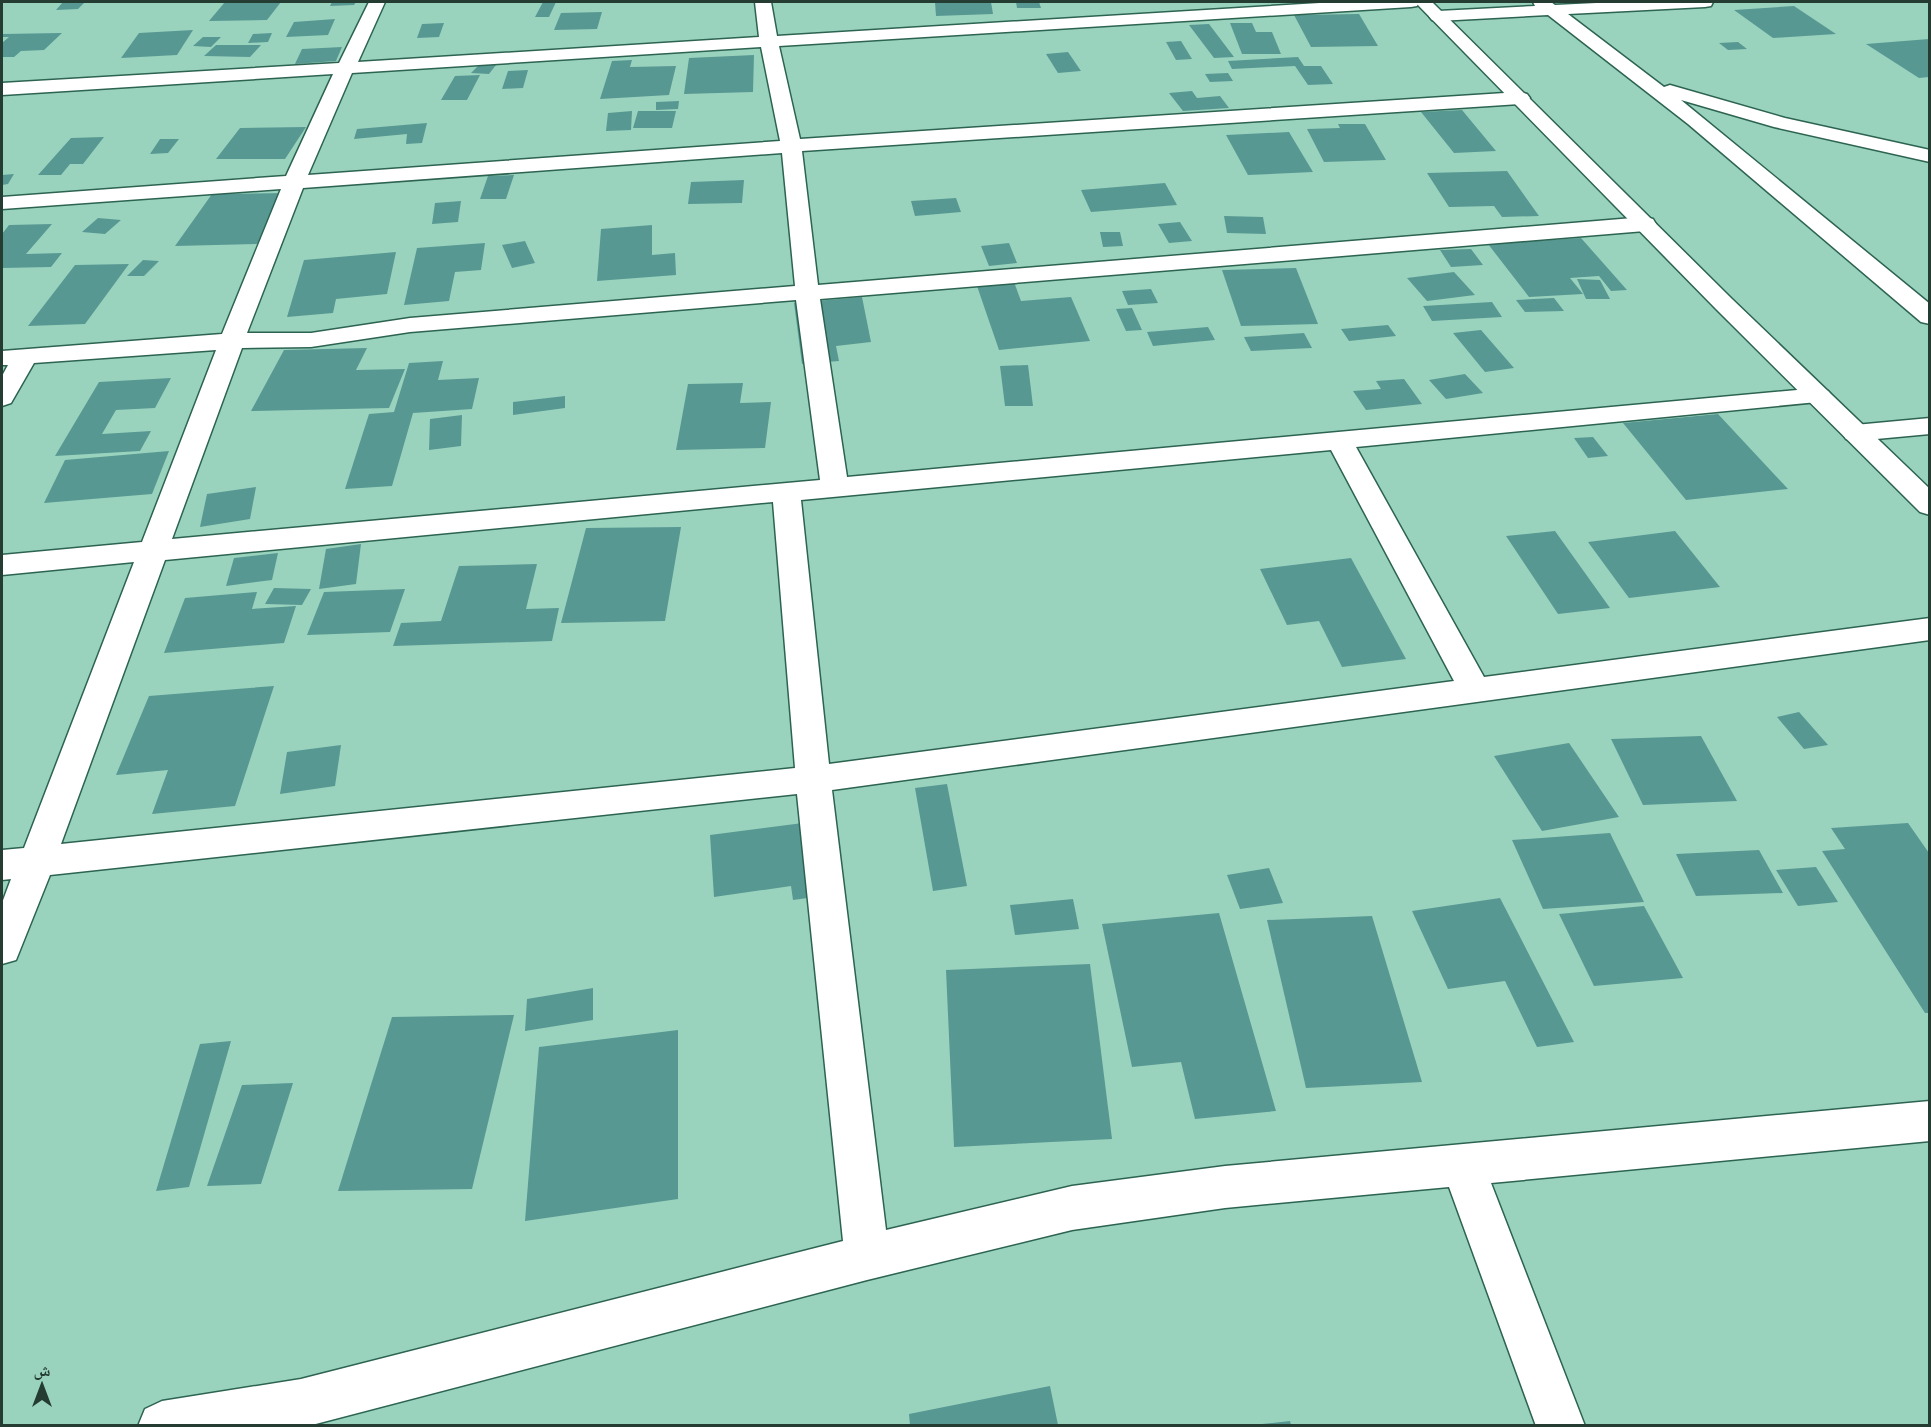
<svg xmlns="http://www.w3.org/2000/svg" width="1931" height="1427" font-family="Barlow,'Noto Naskh Arabic',sans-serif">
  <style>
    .building { fill: #589893 }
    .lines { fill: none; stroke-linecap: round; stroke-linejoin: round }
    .minor-casing { stroke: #2c6351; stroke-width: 3 }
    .tertiary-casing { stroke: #2c6351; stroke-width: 3 }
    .minor { fill: #fff; fill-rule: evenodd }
    .tertiary { fill: #fff; fill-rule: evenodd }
  </style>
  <rect width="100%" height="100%" fill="#9ad3bd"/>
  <!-- building -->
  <g class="building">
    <polygon points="63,2 85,2 78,9 56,10"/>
    <polygon points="225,2 281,2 267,20 209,21"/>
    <polygon points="332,2 356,2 354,5 330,6"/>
    <polygon points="543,2 556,2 549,17 535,17"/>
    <polygon points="935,2 991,2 993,14 936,16"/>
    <polygon points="1016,2 1039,2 1041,8 1017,8"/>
    <polygon points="1794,6 1836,34 1773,38 1734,10"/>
    <polygon points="602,12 597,29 554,30 561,13"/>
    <polygon points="1359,14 1378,46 1311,47 1294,15"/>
    <polygon points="335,19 328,35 286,37 294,22"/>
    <polygon points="444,23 439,37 417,38 422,24"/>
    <polygon points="1230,23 1252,23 1256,32 1272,32 1281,54 1242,54"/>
    <polygon points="1209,24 1234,57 1214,58 1189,25"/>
    <polygon points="193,30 177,55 121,58 139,33"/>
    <polygon points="62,33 44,50 21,51 14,57 2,57 2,43 9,37 2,37 2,34"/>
    <polygon points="272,33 268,42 248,43 253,34"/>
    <polygon points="203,37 221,37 211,47 193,46"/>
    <polygon points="1929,39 1929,77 1919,78 1866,44"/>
    <polygon points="1181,41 1192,59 1176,60 1166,42"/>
    <polygon points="1738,42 1747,49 1728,50 1719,43"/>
    <polygon points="216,45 261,45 250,57 204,56"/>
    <polygon points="342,47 336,61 295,64 302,49"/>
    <polygon points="1068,52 1081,71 1058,73 1046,54"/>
    <polygon points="754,55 753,92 684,94 689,58"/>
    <polygon points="1298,57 1304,66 1321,66 1333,84 1308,85 1295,66 1232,69 1228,61"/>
    <polygon points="632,60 630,67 676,66 669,95 600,99 612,61"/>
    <polygon points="479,65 496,65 489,74 471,73"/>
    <polygon points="528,70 523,88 502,89 508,71"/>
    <polygon points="1228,73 1233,81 1210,82 1205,74"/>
    <polygon points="480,75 467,100 441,100 455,76"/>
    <polygon points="1192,91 1197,98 1220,96 1229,108 1183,111 1169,93"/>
    <polygon points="679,101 678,109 656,110 656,102"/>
    <polygon points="1462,110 1496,151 1454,153 1421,112"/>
    <polygon points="632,111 631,130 606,131 608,113"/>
    <polygon points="638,111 676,111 672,128 633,128"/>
    <polygon points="427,123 422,143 406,144 407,134 354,139 357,129"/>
    <polygon points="1338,124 1365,124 1386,160 1324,162 1307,129 1340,128"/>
    <polygon points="306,127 285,159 216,159 240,128"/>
    <polygon points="1289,132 1313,172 1248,175 1226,135"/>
    <polygon points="104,137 83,164 70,164 61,175 38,175 71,138"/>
    <polygon points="160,139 179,139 168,153 150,154"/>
    <polygon points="1507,171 1539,216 1502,217 1494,206 1449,207 1427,173"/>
    <polygon points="14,174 8,184 2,185 2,175"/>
    <polygon points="514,175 506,199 480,199 488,176"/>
    <polygon points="744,180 742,203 688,204 691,182"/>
    <polygon points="1165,183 1177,205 1091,212 1081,190"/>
    <polygon points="288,193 257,244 175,246 212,194"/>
    <polygon points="956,198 961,212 915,216 911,201"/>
    <polygon points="461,201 458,222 432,224 435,203"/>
    <polygon points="1224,216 1263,217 1266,234 1227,233"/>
    <polygon points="98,218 121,220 105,234 82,232"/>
    <polygon points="1180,222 1192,241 1169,243 1158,224"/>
    <polygon points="52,224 26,254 62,253 51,267 2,268 2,234 9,225"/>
    <polygon points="652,225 652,255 675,253 676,275 597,281 601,229"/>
    <polygon points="1100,232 1120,232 1123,246 1103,247"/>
    <polygon points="1581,238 1627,290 1611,291 1599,276 1570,278 1583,294 1529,297 1488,244"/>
    <polygon points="525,241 535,263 512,268 502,245"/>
    <polygon points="485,243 481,270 455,272 449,301 404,305 417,248"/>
    <polygon points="1009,243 1017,263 989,266 981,246"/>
    <polygon points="1471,249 1483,265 1451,267 1440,250"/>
    <polygon points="396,252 387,294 336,299 333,313 287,317 304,260"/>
    <polygon points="143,260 159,261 144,276 127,276"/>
    <polygon points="129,264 85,324 28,326 75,265"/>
    <polygon points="1296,268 1318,324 1241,326 1222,270"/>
    <polygon points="1454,272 1475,295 1427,301 1407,278"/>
    <polygon points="1577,279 1600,280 1610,299 1586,299"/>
    <polygon points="1014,282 1021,301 1071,297 1090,341 999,350 977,286"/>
    <polygon points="1151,289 1158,303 1128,305 1122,291"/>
    <polygon points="862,297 871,342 836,346 839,361 802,364 794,303"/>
    <polygon points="1554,298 1564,311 1525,312 1516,300"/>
    <polygon points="1492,302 1502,317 1432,321 1423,306"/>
    <polygon points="1132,308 1142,330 1126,331 1116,309"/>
    <polygon points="1388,325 1396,336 1349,341 1341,329"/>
    <polygon points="1208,327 1215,340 1153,346 1147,332"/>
    <polygon points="1481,330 1514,368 1485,372 1453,333"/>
    <polygon points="1304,333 1312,348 1251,351 1244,337"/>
    <polygon points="367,348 356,370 405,369 389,408 251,411 284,350"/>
    <polygon points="443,361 438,380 479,378 472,409 413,413 392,486 345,489 369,414 394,412 409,363"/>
    <polygon points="1028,365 1033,406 1005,406 1000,366"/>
    <polygon points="1465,374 1483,393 1446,399 1429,380"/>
    <polygon points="171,378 155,408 116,410 102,434 151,431 140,451 55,456 99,382"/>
    <polygon points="1404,379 1422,404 1366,410 1353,391 1381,389 1376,381"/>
    <polygon points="743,383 740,403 771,402 765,448 676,450 688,384"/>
    <polygon points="565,396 565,408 513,415 513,402"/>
    <polygon points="1718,414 1788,489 1686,500 1623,423"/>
    <polygon points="462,415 461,446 429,450 430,419"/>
    <polygon points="1593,437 1608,456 1588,458 1574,438"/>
    <polygon points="169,451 152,494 44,503 65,460"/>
    <polygon points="256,487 250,519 200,527 207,494"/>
    <polygon points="681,527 665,621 561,623 586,528"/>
    <polygon points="1555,531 1610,608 1558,614 1506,536"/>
    <polygon points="1675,531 1720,587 1629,598 1588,542"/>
    <polygon points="361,544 356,584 319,589 326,549"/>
    <polygon points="278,553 272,580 226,586 234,558"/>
    <polygon points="1351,558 1406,659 1342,667 1319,621 1287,625 1260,569"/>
    <polygon points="537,564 526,609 559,608 552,641 393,646 401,623 441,621 459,566"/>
    <polygon points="274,588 311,589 302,605 265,604"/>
    <polygon points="405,589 390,632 307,635 324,592"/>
    <polygon points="257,592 252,609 296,606 284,643 164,653 185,598"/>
    <polygon points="274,686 235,806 152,814 168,770 116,775 149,696"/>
    <polygon points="1799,712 1828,745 1804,749 1777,717"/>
    <polygon points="1701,736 1737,801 1643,805 1611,739"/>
    <polygon points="1569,743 1619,817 1542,831 1494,756"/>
    <polygon points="341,745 335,786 280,794 287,752"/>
    <polygon points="947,784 967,886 933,891 915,788"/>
    <polygon points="834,819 844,893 793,900 791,886 714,897 710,835"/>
    <polygon points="1908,823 1929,853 1929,1013 1925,1013 1822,851 1845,849 1831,828"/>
    <polygon points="1610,833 1644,902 1543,909 1512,840"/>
    <polygon points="1759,850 1783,893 1696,896 1676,854"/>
    <polygon points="1816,867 1838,902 1798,906 1776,870"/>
    <polygon points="1269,868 1283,903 1240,909 1227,875"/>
    <polygon points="1500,898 1574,1042 1537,1047 1505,981 1448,989 1412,911"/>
    <polygon points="1073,899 1079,929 1015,935 1010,905"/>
    <polygon points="1644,906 1683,978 1594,986 1559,914"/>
    <polygon points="1219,913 1276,1111 1195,1119 1181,1062 1132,1067 1102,924"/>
    <polygon points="1372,916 1422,1082 1306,1088 1267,920"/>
    <polygon points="1090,964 1112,1139 954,1147 946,970"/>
    <polygon points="593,988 593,1020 525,1031 527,999"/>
    <polygon points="514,1015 472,1189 338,1191 392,1017"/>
    <polygon points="678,1030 678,1199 525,1221 539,1047"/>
    <polygon points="231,1041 189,1187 156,1191 200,1044"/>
    <polygon points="293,1083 261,1184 207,1186 242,1085"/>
    <polygon points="1050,1386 1058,1425 910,1425 909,1414"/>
    <polygon points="1290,1421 1291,1425 1262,1425 1262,1424"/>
  </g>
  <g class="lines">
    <!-- minor casing -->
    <g class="minor-casing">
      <g id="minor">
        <path d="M369 2H385L358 62 759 37 755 2H771L777 36 1336 2H1419L1417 6 1411 7 779 46 800 139 1520 92 1527 94 1530 98 1527 102 1520 104 802 151 818 285 1645 217 1653 219 1656 224 1653 229 1645 231 820 299 847 477 1819 388 1828 391 1832 396 1828 401 1356 447 1484 677 1930 618V640L832 790 886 1230 1072 1186 1225 1166 1930 1101V1141L1491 1183 1585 1426H1536L1449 1187 1225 1208 1072 1230 867 1280 308 1426H138L145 1409 162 1401 301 1379 843 1241 797 794 50 875 16 960 2 964V903L11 879 2 880V850L24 848 134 562 2 575V555L142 542 216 350 34 363 11 403 2 406V376L8 365H2V351L222 334 281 189 2 209V197L286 176 333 74 2 95V83L339 63ZM761 47 780 141 308 175 352 73ZM782 153 795 286 410 318 311 333H247L303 188ZM796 300 820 480 172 539 242 348 311 347 410 332ZM1331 450 1454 681 829 764 801 500ZM773 502 795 768 61 844 165 560Z"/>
        <polygon points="1533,2 1551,2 1555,5 1617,2 1713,2 1711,6 1705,7 1568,14 1664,87 1670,85 1785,118 1930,150 1930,162 1774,127 1681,100 1930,304 1930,324 1921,322 1688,124 1548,15 1438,21 1432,20 1429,16 1432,12 1438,11 1535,6"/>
        <polygon points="1930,418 1930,434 1855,441 1846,439 1842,433 1846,427 1855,425"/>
      </g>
    </g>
    <!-- tertiary casing -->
    <g class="tertiary-casing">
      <polygon id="tertiary" points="1415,2 1432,2 1732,299 1930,489 1930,515 1920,512 1716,309"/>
    </g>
    <!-- minor -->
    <use href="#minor" class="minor"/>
    <!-- tertiary -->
    <use href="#tertiary" class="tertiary"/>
  </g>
  <!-- border -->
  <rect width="1931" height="1427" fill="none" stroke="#253c33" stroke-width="6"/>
  <!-- north arrow -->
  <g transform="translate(42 1385)" stroke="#9ad3bd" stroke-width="4.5" paint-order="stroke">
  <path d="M0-4.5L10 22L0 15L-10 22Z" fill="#253c33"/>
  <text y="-9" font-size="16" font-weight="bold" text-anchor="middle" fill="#253c33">ش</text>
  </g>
</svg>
